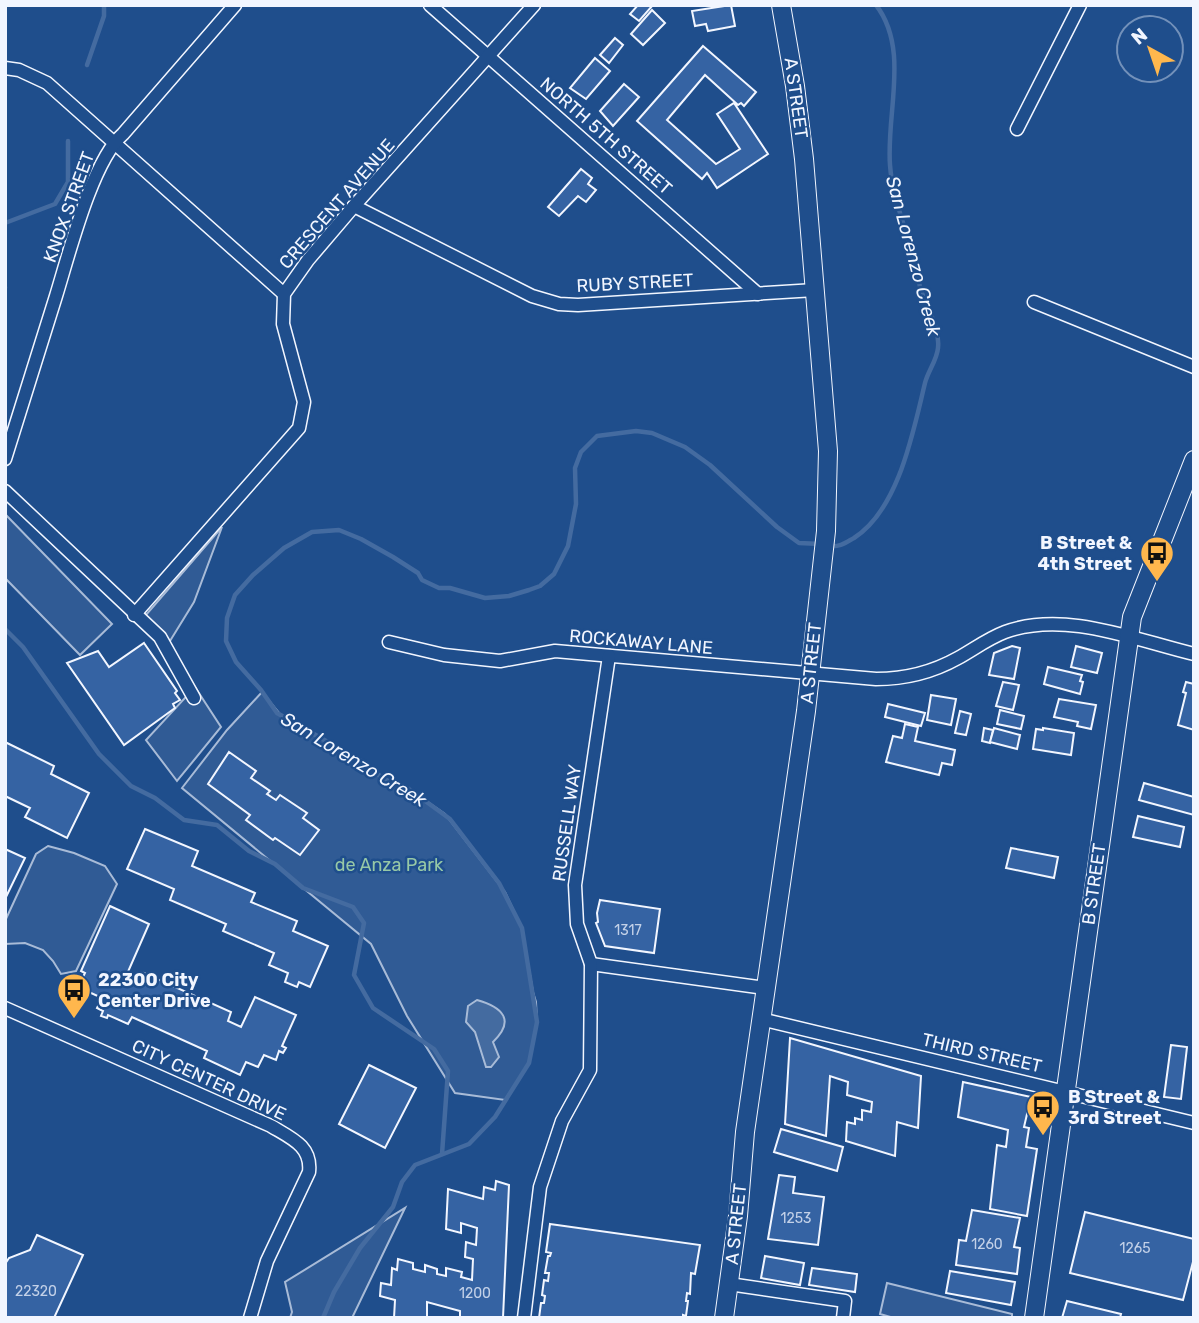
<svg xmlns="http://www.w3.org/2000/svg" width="1199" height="1323" font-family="Rubik,sans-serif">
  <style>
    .built { fill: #305b95; stroke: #a8bbd7; stroke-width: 2 }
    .water { fill: #446ba0; stroke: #a8bbd7; stroke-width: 2 }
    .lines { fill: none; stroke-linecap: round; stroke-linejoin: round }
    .stream { stroke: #446ba0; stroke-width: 4.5 }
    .building { fill: #3563a3; stroke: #f2f6ff; stroke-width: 2 }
    .street-casing { stroke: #f2f6ff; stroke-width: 15 }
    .secondary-casing { stroke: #f2f6ff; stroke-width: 20 }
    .street { stroke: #1f4e8c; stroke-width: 12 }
    .secondary { stroke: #1f4e8c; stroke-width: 18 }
    .labels { text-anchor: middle; stroke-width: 5; stroke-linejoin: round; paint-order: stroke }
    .number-label { font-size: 14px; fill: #c3d1e8 }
    .street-label { font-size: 18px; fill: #f2f6ff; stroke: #1f4e8c }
    .poi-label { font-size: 18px; font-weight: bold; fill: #f2f6ff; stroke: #1f4e8c; text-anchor: start }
    .park-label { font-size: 18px; fill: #97c8a6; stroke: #1f4e8c }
    .water-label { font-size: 19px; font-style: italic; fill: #f2f6ff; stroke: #1f4e8c }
  </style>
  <rect width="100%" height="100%" fill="#1f4e8c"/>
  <!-- built -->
  <g class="built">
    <polygon points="5,514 112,624 80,655 5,578"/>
    <polygon points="222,527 194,602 170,641 145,616"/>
    <polygon points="195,687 221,727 177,781 146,740"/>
    <polygon points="262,692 283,718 363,762 370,769 388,781 406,787 445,814 505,892 522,928 533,992 536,1002 537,1023 529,1063 505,1100 455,1093 407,1016 371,944 182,788 227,730"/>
    <polygon points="48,846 74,853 105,866 117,884 76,971 61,974 53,961 43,950 25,943 5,944 5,921 36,854"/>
    <polygon points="405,1208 352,1318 290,1318 292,1312 285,1282"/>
    <polygon points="887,1283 1012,1314 1012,1318 894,1318 880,1314"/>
  </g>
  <!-- water -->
  <path class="water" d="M477 1000C502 1007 516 1020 493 1042L499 1057 491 1067H486L475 1032 466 1022 468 1006Z"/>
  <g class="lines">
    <!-- stream -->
    <g class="stream">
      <polyline points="87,65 104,16 104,5"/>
      <polyline points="5,223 55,204 68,182 68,141"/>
      <polyline points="5,287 5,288"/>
      <path d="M830 546C840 547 845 543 854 538 899 509 913 432 925 383 928 371 937 360 938 348 940 328 928 310 922 293 917 279 916 265 912 252 904 224 892 194 890 165 886 113 910 49 876 5"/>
      <polyline points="5,629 23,647 99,754 131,786 155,798 184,820 217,825 249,851 275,864 303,888 353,907 364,923 354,975 373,1008 434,1049 448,1071 442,1154"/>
      <polyline points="323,1318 334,1292 360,1248 393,1207 402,1182 415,1165 469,1144 495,1117 529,1063 537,1022 522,928 499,883 450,819 406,787 388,781 377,774 363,762 277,713 261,690 236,662 226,641 227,618 235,595 253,575 284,548 312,532 339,530 361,539 393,557 418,573 422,580 439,588 450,588 485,598 509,596 529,590 540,586 554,574 568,546 576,504 575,468 581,452 597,436 636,431 652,433 685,447 710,465 777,527 799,543 821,544"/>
    </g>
  </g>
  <!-- building -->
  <g class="building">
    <polygon points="638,5 653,5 639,21 630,14"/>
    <polygon points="731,5 735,26 708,31 706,24 695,26 692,11"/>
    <polygon points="652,10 665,23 643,45 631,34"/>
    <polygon points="615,38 623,45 609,63 600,55"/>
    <polygon points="703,46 756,92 744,106 741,103 738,105 705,75 667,120 716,164 740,149 717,114 734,103 768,154 717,188 707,173 702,179 637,121"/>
    <polygon points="595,58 610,71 586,99 570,88"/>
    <polygon points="624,84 639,97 613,126 600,111"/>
    <polygon points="581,169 592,178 588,184 596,190 586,202 578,196 559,216 548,207"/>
    <polygon points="144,643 177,691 175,693 180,700 173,704 175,708 124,745 67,663 98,651 109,667"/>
    <polygon points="1012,646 1020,648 1014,679 989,675 994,653"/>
    <polygon points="1076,646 1102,653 1097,673 1071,667"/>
    <polygon points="1048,667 1082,675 1080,681 1083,682 1080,694 1044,684"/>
    <polygon points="1003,682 1019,685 1013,710 996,706"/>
    <polygon points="1186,682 1194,684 1194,730 1178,725 1186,693 1183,692"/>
    <polygon points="931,695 956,699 951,725 927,720"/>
    <polygon points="1059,699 1096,705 1091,729 1077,726 1078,722 1054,717"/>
    <polygon points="888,704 925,713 921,726 885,717"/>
    <polygon points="1000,710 1024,716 1021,729 997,724"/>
    <polygon points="960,711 971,714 966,735 955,733"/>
    <polygon points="905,724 918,727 915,741 955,750 952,765 942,763 939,775 886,762 893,736 902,738"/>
    <polygon points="984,728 993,730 990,743 982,741"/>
    <polygon points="994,728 1020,735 1017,749 990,742"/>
    <polygon points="1043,728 1074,733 1071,755 1033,749 1036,729 1043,730"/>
    <polygon points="5,742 54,766 51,774 89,793 67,838 25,817 30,808 5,796"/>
    <polygon points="229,752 256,771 251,778 270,791 267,794 276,800 280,795 307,813 303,818 319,830 300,855 275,838 273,840 246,820 250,815 208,784"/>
    <polygon points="1144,783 1194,797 1194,815 1139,800"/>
    <polygon points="1138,816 1184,827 1180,847 1133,837"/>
    <polygon points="145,829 198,851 192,866 255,893 251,902 297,921 293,931 328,946 310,987 299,982 297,987 285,982 288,973 269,965 274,953 223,931 226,924 170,900 174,889 127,869"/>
    <polygon points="1011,848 1058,857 1054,878 1006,868"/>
    <polygon points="5,849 25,858 5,899"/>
    <polygon points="600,900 660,909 654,953 605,946 596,923 598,922 597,913"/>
    <polygon points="110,906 149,924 127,974 141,980 144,973 231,1012 228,1021 241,1027 255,997 296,1015 282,1046 286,1048 283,1053 279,1051 276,1060 264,1055 258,1067 246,1062 240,1075 204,1058 207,1051 132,1017 128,1024 108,1015 107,1018 101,1016 103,1011 97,1008 102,998 78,987 85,973 81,971"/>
    <polygon points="790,1038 921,1076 918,1128 897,1122 895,1156 846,1141 847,1122 855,1124 855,1118 862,1120 862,1110 871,1112 872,1102 847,1095 848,1082 830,1076 826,1136 785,1124"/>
    <polygon points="1171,1045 1187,1047 1181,1099 1164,1097"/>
    <polygon points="369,1065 416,1088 385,1148 339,1124"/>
    <polygon points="963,1082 1031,1097 1024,1127 1029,1128 1026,1147 1037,1149 1027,1216 990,1209 997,1145 1006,1147 1008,1130 958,1117"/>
    <polygon points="781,1129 843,1147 837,1171 774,1152"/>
    <polygon points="779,1175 795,1177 793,1193 824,1197 818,1245 768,1239"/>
    <polygon points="496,1181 509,1185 503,1318 460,1318 460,1311 427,1302 427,1318 394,1318 395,1300 380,1296 381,1283 391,1285 392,1268 397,1270 398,1259 413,1263 413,1269 425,1272 425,1265 437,1269 437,1274 446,1276 446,1268 462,1272 461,1277 472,1280 473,1259 465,1257 466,1242 476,1245 477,1228 461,1223 461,1233 446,1229 448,1189 483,1199 484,1187 495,1190"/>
    <polygon points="972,1210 1020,1218 1014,1247 1020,1248 1017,1274 956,1265 959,1240 966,1241"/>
    <polygon points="1085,1212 1194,1239 1194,1258 1183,1300 1070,1273"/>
    <polygon points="550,1224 700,1245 695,1274 691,1273 690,1294 687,1293 686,1301 688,1301 686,1316 683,1315 683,1318 539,1318 541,1303 544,1303 545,1296 542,1295 544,1280 548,1281 549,1273 545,1273 548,1256 550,1256 551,1253 546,1252"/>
    <polygon points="37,1235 83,1255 54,1318 5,1318 5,1264 9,1258 30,1250"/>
    <polygon points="765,1256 804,1263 800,1285 761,1278"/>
    <polygon points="812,1268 857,1274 855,1292 809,1285"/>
    <polygon points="950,1271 1015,1282 1011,1305 946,1293"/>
    <polygon points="1067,1301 1121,1314 1120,1318 1062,1318"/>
  </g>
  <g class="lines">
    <!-- street casing -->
    <g class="street-casing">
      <g id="street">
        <polyline points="430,5 758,294"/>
        <polyline points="5,68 19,70 47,83 284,294"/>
        <polyline points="1017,129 1080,5"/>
        <polyline points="354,206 532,296 559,304 578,305 815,290"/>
        <polyline points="1034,302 1194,367"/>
        <path d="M5 459C22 405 39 350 56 296 69 254 92 161 123 134L235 5"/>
        <polyline points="5,491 160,637 194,698"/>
        <polyline points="134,615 299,428 304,402 283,324 284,294 308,260 354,206 534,5"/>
        <path d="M389 642 444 655 500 661 555 651 876 679C905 679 933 672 958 658 974 649 989 638 1005 632 1065 610 1135 640 1194 654"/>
        <polyline points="591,964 765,988"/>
        <path d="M5 1008 271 1126C291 1138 312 1146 309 1172L267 1261 250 1318"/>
        <polyline points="761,1019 1194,1123"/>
        <polyline points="729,1284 845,1301 843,1318"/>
        <polyline points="524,1318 540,1187 562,1121 590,1070 591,964 577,924 575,885 609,656"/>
      </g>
    </g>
    <!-- secondary casing -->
    <g class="secondary-casing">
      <g id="secondary">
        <polyline points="724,1318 738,1216 745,1132 806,711 826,531 828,451 804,159 795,86 781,5"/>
        <polyline points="1034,1318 1132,617 1194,460"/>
      </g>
    </g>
    <!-- street -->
    <use href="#street" class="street"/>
    <!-- secondary -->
    <use href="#secondary" class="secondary"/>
  </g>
  <!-- icons -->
  <defs>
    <g id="bus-pin" transform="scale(1.75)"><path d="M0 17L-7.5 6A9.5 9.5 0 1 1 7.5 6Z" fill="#ffb74d" stroke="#1f4e8c"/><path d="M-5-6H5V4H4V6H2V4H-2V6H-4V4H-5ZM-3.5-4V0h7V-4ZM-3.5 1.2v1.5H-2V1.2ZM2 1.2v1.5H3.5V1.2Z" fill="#111"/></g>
  </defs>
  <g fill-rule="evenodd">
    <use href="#bus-pin" x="1157" y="553"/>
    <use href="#bus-pin" x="74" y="990"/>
    <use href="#bus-pin" x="1043" y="1107"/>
  </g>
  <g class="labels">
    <!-- number labels -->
    <g class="number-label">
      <text x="628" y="935">1317</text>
      <text x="796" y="1223">1253</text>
      <text x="987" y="1249">1260</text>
      <text x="1135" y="1253">1265</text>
      <text x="36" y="1296">22320</text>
      <text x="475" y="1298">1200</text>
    </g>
    <!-- street labels -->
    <g class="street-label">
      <text transform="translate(796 98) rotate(82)" y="6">A STREET</text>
      <text transform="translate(606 136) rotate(41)" y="6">NORTH 5TH STREET</text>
      <text transform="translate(337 204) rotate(-49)" y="6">CRESCENT AVENUE</text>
      <text transform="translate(69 207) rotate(-70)" y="6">KNOX STREET</text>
      <text transform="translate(635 283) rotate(-3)" y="6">RUBY STREET</text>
      <text transform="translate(641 642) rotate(5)" y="6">ROCKAWAY LANE</text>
      <text transform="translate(811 663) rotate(-84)" y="6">A STREET</text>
      <text transform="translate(567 823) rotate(-82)" y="6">RUSSELL WAY</text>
      <text transform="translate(1094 884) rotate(-82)" y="6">B STREET</text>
      <text transform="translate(982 1053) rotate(13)" y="6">THIRD STREET</text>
      <text transform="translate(209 1080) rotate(25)" y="6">CITY CENTER DRIVE</text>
      <text transform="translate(736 1224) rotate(-84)" y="6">A STREET</text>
    </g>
    <!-- poi labels -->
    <g class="poi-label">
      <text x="1132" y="549" text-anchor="end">B Street &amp;<tspan x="1132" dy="21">4th Street</tspan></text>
      <text x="98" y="986">22300 City<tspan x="98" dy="21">Center Drive</tspan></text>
      <text x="1068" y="1103">B Street &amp;<tspan x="1068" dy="21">3rd Street</tspan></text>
    </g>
    <!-- park labels -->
    <g class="park-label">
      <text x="389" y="871">de Anza Park</text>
    </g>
    <!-- water labels -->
    <g class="water-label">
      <text transform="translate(914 256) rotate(75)" y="7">San Lorenzo Creek</text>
      <text transform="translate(354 759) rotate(31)" y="7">San Lorenzo Creek</text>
    </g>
  </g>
  <!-- border -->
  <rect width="1199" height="1323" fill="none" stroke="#f2f6ff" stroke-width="14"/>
  <!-- north arrow -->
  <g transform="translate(1150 49) rotate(320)"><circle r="33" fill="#1f4e8c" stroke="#7391ba" stroke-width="2"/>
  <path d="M0-5L12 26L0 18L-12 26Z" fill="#ffb74d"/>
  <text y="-10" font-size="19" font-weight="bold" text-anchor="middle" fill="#f2f6ff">N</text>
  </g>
</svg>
